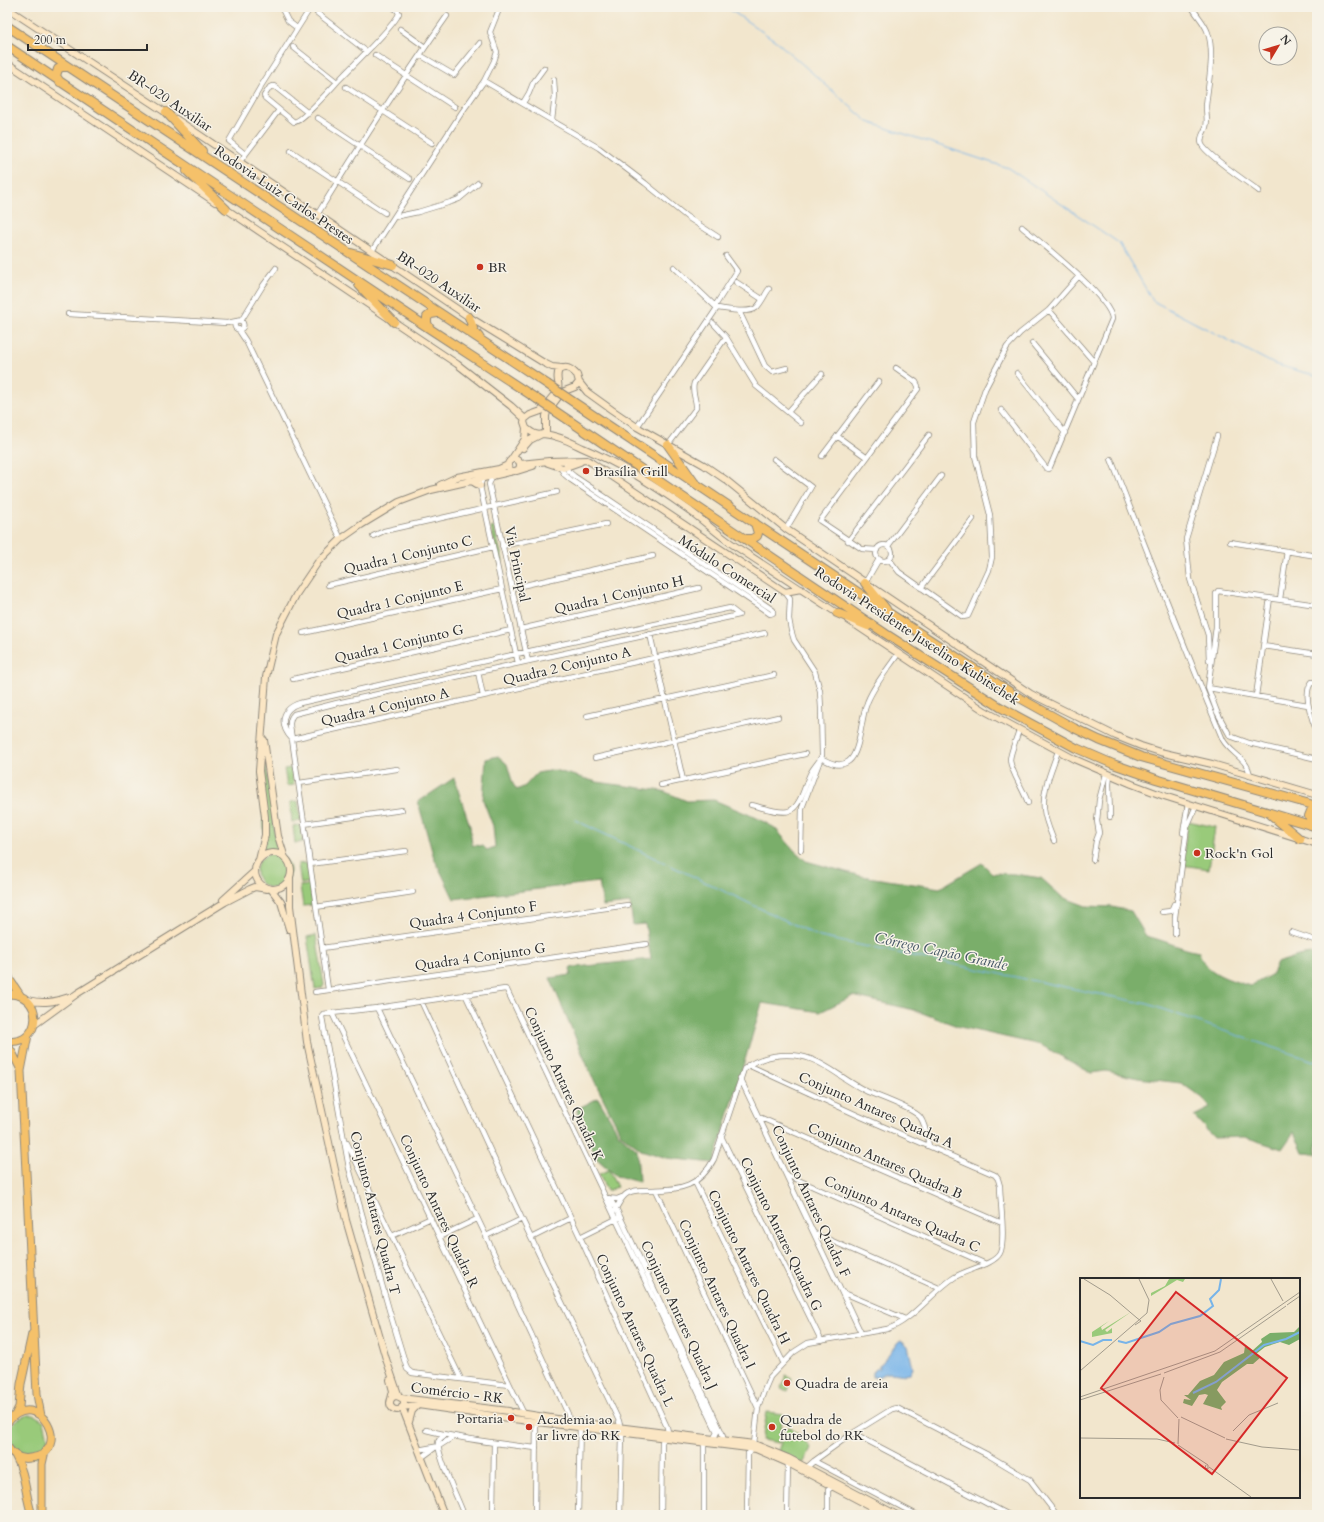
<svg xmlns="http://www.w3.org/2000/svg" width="1324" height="1522" font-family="Cardo,serif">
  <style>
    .green { fill: #99ca7a; stroke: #627a52 }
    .forest { fill: #7aae6a; stroke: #526c4a }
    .water { fill: #77b4e9; stroke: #51708a }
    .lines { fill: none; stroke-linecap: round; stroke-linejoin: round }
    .stream { stroke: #77b4e9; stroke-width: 1 }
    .street-casing { stroke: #8e887c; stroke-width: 6 }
    .secondary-casing { stroke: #8e887c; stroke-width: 8 }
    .primary-casing { stroke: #8e887c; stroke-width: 9 }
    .highway-casing { stroke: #8e887c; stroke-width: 10 }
    .street { stroke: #fff; stroke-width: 4.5 }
    .secondary { stroke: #fbe6c4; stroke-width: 6 }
    .primary { stroke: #f5c16b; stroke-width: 7 }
    .highway { stroke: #f5c16b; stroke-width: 8 }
    .highway-bridge-casing { stroke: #8e887c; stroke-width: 10; stroke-linecap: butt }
    .highway-bridge { stroke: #f5c16b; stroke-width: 8 }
    .poi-dot { fill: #c8321e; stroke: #f7f3e8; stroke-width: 1.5 }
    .labels { text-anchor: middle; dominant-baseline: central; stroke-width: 3; stroke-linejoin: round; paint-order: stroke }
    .street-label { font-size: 14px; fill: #2b2b2b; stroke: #f7f3e8 }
    .poi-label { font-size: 14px; fill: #2b2b2b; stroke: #f7f3e8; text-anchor: start }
    .water-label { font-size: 15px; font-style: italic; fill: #425464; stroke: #f7f3e8 }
    .inset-river { fill: none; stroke: #77b4e9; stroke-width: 2 }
    .inset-road { fill: none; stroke: #a29b8c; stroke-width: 1 }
    .view { fill: #d62828; fill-opacity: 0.15; stroke: #d62828; stroke-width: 2 }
    .inset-edge { fill: none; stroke: #2b2b2b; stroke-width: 2 }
  </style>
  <rect width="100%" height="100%" fill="#f7f3e8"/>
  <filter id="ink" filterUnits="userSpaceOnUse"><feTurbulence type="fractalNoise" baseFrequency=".025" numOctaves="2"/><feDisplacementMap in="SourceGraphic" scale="8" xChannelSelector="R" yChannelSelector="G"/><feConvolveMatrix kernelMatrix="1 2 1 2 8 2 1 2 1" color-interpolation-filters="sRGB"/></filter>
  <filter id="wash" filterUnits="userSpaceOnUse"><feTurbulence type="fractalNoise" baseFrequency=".012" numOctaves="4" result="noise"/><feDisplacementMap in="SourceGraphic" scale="16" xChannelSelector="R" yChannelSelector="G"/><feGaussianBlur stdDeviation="0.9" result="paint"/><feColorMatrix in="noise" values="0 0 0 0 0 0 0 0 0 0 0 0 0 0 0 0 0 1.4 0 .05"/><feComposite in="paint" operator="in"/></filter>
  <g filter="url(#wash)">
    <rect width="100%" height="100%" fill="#f2e6cd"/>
    <!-- green -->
    <path class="green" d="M494 527 503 561 501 563 498 561 491 528Z
      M263 739 276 844 278 852 271 850 262 852 265 842 260 774Z
      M291 768 294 785 287 786 284 769Z
      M298 801 301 821 292 822 290 802Z
      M1188 821 1215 827 1209 869 1182 865Z
      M300 825 303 842 295 843 293 826Z
      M256 871a17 17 0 1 1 34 0a17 17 0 1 1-34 0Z
      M307 863 310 882 301 884 298 864Z
      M310 885 313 905 303 906 300 886Z
      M316 935 324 985 322 988 315 989 307 937Z
      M609 1170 617 1187 607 1191 599 1174Z
      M786 1375 792 1378 788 1391 781 1388Z
      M767 1412 783 1414 779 1443 762 1440Z
      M28 1415H34L44 1421 49 1443 38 1456 19 1455C16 1452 12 1449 10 1446 1 1432 15 1418 28 1415Z
      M791 1427 811 1448 803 1464 778 1451 786 1428Z"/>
    <!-- forest -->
    <path class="forest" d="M498 756 507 764 513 784 517 790 525 786 537 773 554 770 597 782 663 791 687 801 714 800 757 818 775 828 794 850 806 861 861 876 940 888 982 863 992 873 1014 874 1041 878 1062 897 1086 906 1112 907 1131 911 1146 936C1164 940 1181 949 1199 952 1205 974 1231 980 1250 986L1271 975 1277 963 1298 956 1317 953V1154L1303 1153 1294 1132 1282 1149 1245 1137 1214 1138 1194 1116 1210 1108 1204 1099 1181 1083 1138 1078 1106 1071 1091 1073 1041 1045 960 1027 914 1010 853 996 820 1012 762 1003 714 1163 667 1158 641 1150 621 1134 591 1074 550 978 571 975 570 968 577 967 651 959 645 924 633 925 630 903 603 906 599 882 454 899 434 858 418 802 454 778 470 826 472 845 483 846 487 850 495 847 493 826 483 800 486 759Z
      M598 1098 619 1134 637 1150 639 1182 616 1176 596 1158 577 1109Z"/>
    <!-- water -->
    <path class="water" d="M901 1340 908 1346 913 1368 910 1374C903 1376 897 1373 889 1373 883 1373 879 1378 873 1377V1372L876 1369 879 1368V1365L882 1363 898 1342Z"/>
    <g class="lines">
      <!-- stream -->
      <path class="stream" d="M726 7 776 41 868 122 1008 168 1119 243 1153 301 1274 364 1317 376
        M575 820 820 937 1148 1004 1230 1033 1317 1062"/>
    </g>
  </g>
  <g filter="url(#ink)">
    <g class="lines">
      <!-- street casing -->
      <g class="street-casing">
        <path id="street" d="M281 7 288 21 297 28
          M1192 7C1197 16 1205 23 1208 33 1215 55 1208 83 1206 106 1206 113 1208 121 1206 127 1204 133 1199 138 1202 145 1209 157 1246 181 1259 191
          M317 13 366 51
          M400 29 425 47
          M293 47 337 82
          M375 55 455 107
          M420 55 454 75 480 43
          M484 81 599 148 645 183 687 217 718 237
          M346 87 432 143
          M523 103 529 93 533 83 544 68
          M308 113 274 86 270 87 264 96 265 98 294 122C302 122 334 85 341 78 351 67 398 22 399 13L397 10 393 7
          M318 118 410 179
          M552 120 555 96 554 80
          M291 151 385 213
          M245 154 229 141 261 86 311 7
          M239 163 279 110
          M317 215C358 148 401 81 447 16
          M394 217 418 212 451 202 459 199 478 183
          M372 251 462 112 484 81 494 61 497 52 490 32 500 7
          M674 267 716 307
          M736 282 762 299
          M715 306 737 271 726 256
          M1049 310 1094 362
          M739 311 765 366 772 372 787 368
          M68 314 227 323 237 321
          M234.5 325a4.5 4.5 0 1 1 9 0a4.5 4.5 0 1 1-9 0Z
          M241 321 262 287 276 268
          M713 323 726 337 756 386 801 423
          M238 329 246 341 341 539
          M1032 343 1078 399
          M1017 373 1065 433
          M1001 410 1046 468 1049 469 1050 467 1112 319C1111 298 1040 242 1022 227
          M788 412 822 374
          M637 427 717 308C726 309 748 314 756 308 761 304 765 294 769 289
          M837 436 866 457
          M668 445 696 408C697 400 691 392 694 383L726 337
          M822 456 879 381
          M774 459 811 487 786 529
          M1111 459C1148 553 1184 647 1223 740 1231 754 1248 758 1250 776
          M560 467 565 475 571 480 763 609 770 614 773 613V610L574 476 568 471 566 464
          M495 475 492 478 489 484 528 661
          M483 477 480 486 518 663
          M373 536 384 531 557 492
          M848 541 929 435
          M1230 542 1317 556
          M876 553a8 8 0 1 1 16 0a8 8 0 1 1-16 0Z
          M502 546 606 524
          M888 546 941 476
          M877 550 862 549 820 521 918 389V386L916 382 896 368
          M889 559 899 572 963 617 968 616 989 570 992 557 990 515 975 456 974 422 985 389 1007 347 1020 333 1049 310 1079 276
          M865 583 879 559
          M328 585 493 547
          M512 588 653 556
          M921 588 973 519
          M785 592 790 599 789 619 791 630 794 640 815 672 820 691 821 708 822 755 802 808 801 850
          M1280 599 1287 551
          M1317 605 1218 591 1216 594V627L1208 688 1217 712 1230 736 1249 743 1317 759
          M521 629 699 588
          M303 633 502 589
          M650 634 683 780
          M1263 646 1317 654
          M1209 660 1208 635 1190 579 1186 539 1217 436
          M478 672 483 696
          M293 679 511 630
          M1317 683 1312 682C1302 693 1312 720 1317 732
          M1208 688 1308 705
          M1256 696 1270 598
          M587 716 774 675
          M1019 730C1017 737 1010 754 1010 760 1011 772 1024 790 1028 803
          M292 739C279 725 281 709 300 703L516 654 730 608 739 615 337 703 294 714C287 721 291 730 292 739L328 989
          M292 739 765 633
          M595 758 778 717
          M299 783 397 769
          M661 785 805 754
          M751 805C761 807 780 814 789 811 801 807 805 784 810 774 813 768 818 763 821 758 830 763 840 768 849 761 860 753 861 719 866 706 871 689 888 669 898 654
          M1110 817 1109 784 1110 775
          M304 824 402 810
          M1183 833 1188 803
          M1054 841C1050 831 1045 820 1044 809 1042 790 1052 769 1058 751
          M1093 860 1096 841 1099 833 1097 821 1099 800 1106 774
          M310 864 406 851
          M316 907 413 892
          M1162 912 1171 911 1174 904
          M1291 932 1317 941
          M1175 934V917L1187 827 1196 806
          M322 948 628 905
          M315 992 647 944
          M465 994 580 1237 667 1427 668 1432 662 1442 661 1515
          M421 1001 522 1219 619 1421 622 1436 620 1515
          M377 1008 486 1236 568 1414 569 1423
          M332 1013 524 1414
          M740 1078 861 1333
          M759 1117 1002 1223
          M721 1136 821 1340
          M347 1143 461 1379
          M787 1175 986 1264
          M695 1182 783 1362
          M656 1190 758 1408
          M606 1198 617 1199 622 1197
          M609 1198 616 1208 722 1433 724 1442
          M613 1212C619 1206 620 1197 628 1193 635 1189 644 1190 652 1190 681 1190 700 1186 714 1159L744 1069C753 1061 762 1058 774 1056 819 1050 832 1075 868 1092 880 1097 914 1109 920 1117 926 1125 927 1137 929 1146
          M814 1233 939 1288
          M392 1236 431 1218
          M486 1236 522 1219
          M439 1237 477 1219
          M580 1237 618 1218
          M531 1238 571 1218
          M842 1292 905 1319
          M509 1385 412 1373 407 1369 390 1313 349 1168 322 1017 323 1014 377 1008 505 989 507 990 717 1432 714 1438
          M426 1430C462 1439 499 1444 536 1448
          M853 1433 1009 1515
          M445 1435C442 1437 437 1440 438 1444 440 1463 457 1496 464 1515
          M704 1440V1515
          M418 1450 439 1446 453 1437
          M421 1458 436 1447
          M814 1461 917 1515
          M805 1469 814 1461 853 1433 892 1409 897 1408 988 1455 1030 1480 1057 1515
          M493 1515 494 1443
          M535 1515 536 1420
          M578 1515 580 1424
          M747 1515 748 1453 754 1444 758 1408 764 1391 770 1377 794 1352 808 1343 887 1329C910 1323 934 1290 955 1277 967 1269 994 1265 1000 1253 1006 1241 1000 1201 1000 1186L998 1179 995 1175 857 1115 748 1065
          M787 1515 788 1462
          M828 1515V1490L834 1486
          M869 1515 871 1510 875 1507"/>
      </g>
      <!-- secondary casing -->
      <g class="secondary-casing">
        <path id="secondary" d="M7 8 168 114
          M7 63 215 202
          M176 119 469 317 544 363 552 367 562 368
          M223 207 457 364 511 406 525 419
          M579 382 575 387 562 392 547 412 546 416V432C539 438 532 433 526 428L524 422 525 419 530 415 541 411 558 390C560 383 555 377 559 370 566 365 572 369 577 375L579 382 587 392 612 410 637 427 704 465 726 480 786 529 1031 694 1116 736 1141 746 1160 752 1212 764 1317 795
          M543 434C557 435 570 442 583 448 620 464 654 485 686 508 702 519 716 533 732 544L840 615
          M523 448 530 440 540 435
          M508 465a6 6 0 1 1 12 0a6 6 0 1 1-12 0Z
          M511 460 525 439 526 428
          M548 463 563 468 580 462
          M520 464 549 461 587 460 592 463 785 592 801 589
          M517 471 533 466
          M470 480 480 486
          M440 485 457 477 499 469 508 465
          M848 620 985 711 1074 759 1132 784 1164 796 1317 844
          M264 740 278 836 285 858
          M255 871a18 18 0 1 1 36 0a18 18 0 1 1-36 0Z
          M259 860 265 835V817L259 771 266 677 276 634 297 593 318 562 341 539 361 525 399 502 431 490 514 471
          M290 877V906L307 1042 346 1220 386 1359 399 1397
          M271 889 281 902 289 929
          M223 900 255 871
          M28 1000C43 1004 54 1002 69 997
          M34 1025 78 993 225 902 250 889 255 887 267 889
          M390 1380 393 1391 391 1399
          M390 1403a7 7 0 1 1 14 0a7 7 0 1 1-14 0Z
          M401 1398 509 1411
          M514 1412 569 1421 754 1444 788 1458 897 1515
          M513 1419 756 1449 788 1463 887 1515
          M409 1422 412 1411 418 1405
          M444 1515 402 1407 418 1405 508 1418"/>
      </g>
      <!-- primary casing -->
      <g class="primary-casing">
        <path id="primary" d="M7 971 10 980 20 995
          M7 994C46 992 42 1047 7 1041
          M28 1035 21 1071 37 1394 41 1416
          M7 1044 13 1054 21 1070
          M15 1415 19 1407 21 1384 32 1334
          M7 1423C39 1383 75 1454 30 1458 20 1460 12 1454 7 1446
          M15 1455C26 1474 25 1495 32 1515
          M42 1515V1464L45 1451"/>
      </g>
      <!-- highway casing -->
      <g class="highway-casing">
        <path id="highway" d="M7 26C186 146 366 265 547 384
          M7 46 430 329 537 399
          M60 82 56 76 58 69 62 67H68
          M166 112 202 151
          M187 171 226 209
          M351 253 393 265
          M359 285 394 322
          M469 317 474 331 479 337
          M430 329 427 323V317L431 314 437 313
          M566 397 892 615 1018 697 1074 728 1099 740 1141 757 1317 806
          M555 411 886 634 1000 707 1076 748 1113 764 1156 779 1317 827
          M668 445 694 482
          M745 539H752L757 536 758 533 755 523
          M865 583 886 609
          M837 613 868 626
          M1270 814 1300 839
          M1314 826 1309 816 1311 811 1317 808"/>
      </g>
      <!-- street -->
      <use href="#street" class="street"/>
      <!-- secondary -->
      <use href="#secondary" class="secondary"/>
      <!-- primary -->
      <use href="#primary" class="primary"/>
      <!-- highway -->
      <use href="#highway" class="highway"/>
      <!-- highway-bridge casing -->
      <g class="highway-bridge-casing">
        <path id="highway-bridge" d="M547 384 566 397
          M537 399 555 411"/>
      </g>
      <!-- highway-bridge -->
      <use href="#highway-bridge" class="highway-bridge"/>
    </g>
  </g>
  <!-- markers -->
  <g class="poi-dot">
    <circle cx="480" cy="267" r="4"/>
    <circle cx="586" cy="471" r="4"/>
    <circle cx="1197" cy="853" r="4"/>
    <circle cx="787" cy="1383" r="4"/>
    <circle cx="511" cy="1418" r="4"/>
    <circle cx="529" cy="1427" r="4"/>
    <circle cx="772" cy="1427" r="4"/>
  </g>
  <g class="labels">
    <!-- street labels -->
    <g class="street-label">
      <text transform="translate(170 101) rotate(34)">BR-020 Auxiliar</text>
      <text transform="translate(284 195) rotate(34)">Rodovia Luiz Carlos Prestes</text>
      <text transform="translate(439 282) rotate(34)">BR-020 Auxiliar</text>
      <text transform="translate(408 555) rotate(-13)">Quadra 1 Conjunto C</text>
      <text transform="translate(517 564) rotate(78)">Via Principal</text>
      <text transform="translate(727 569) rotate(33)">Módulo Comercial</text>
      <text transform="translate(619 595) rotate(-13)">Quadra 1 Conjunto H</text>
      <text transform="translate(400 600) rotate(-13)">Quadra 1 Conjunto E</text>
      <text transform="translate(917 636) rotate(33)">Rodovia Presidente Juscelino Kubitschek</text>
      <text transform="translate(399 644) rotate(-13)">Quadra 1 Conjunto G</text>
      <text transform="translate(567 666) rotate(-13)">Quadra 2 Conjunto A</text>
      <text transform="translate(385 707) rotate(-13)">Quadra 4 Conjunto A</text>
      <text transform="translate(473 915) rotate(-8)">Quadra 4 Conjunto F</text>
      <text transform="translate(480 957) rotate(-8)">Quadra 4 Conjunto G</text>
      <text transform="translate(564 1084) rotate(65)">Conjunto Antares Quadra K</text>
      <text transform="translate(876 1110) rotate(24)">Conjunto Antares Quadra A</text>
      <text transform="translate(885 1161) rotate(24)">Conjunto Antares Quadra B</text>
      <text transform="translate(811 1201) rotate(65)">Conjunto Antares Quadra F</text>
      <text transform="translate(439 1211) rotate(65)">Conjunto Antares Quadra R</text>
      <text transform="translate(375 1213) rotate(76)">Conjunto Antares Quadra T</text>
      <text transform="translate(902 1214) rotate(24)">Conjunto Antares Quadra C</text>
      <text transform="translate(781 1234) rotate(64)">Conjunto Antares Quadra G</text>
      <text transform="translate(749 1267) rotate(64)">Conjunto Antares Quadra H</text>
      <text transform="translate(717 1294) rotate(65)">Conjunto Antares Quadra I</text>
      <text transform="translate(679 1315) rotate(65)">Conjunto Antares Quadra J</text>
      <text transform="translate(635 1330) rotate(65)">Conjunto Antares Quadra L</text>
      <text transform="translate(457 1393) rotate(7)">Comércio - RK</text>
    </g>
    <!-- poi labels -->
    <g class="poi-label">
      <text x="488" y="267">BR</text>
      <text x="594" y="471">Brasília Grill</text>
      <text x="1205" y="853">Rock'n Gol</text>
      <text x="795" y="1383">Quadra de areia</text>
      <text x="503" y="1418" text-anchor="end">Portaria</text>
      <text x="537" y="1419">Academia ao<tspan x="537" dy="16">ar livre do RK</tspan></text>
      <text x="780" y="1419">Quadra de<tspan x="780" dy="16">futebol do RK</tspan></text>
    </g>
    <!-- water labels -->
    <g class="water-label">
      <text transform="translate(941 951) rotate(12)">Córrego Capão Grande</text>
    </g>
  </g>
  <!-- overview -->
  <g transform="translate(1080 1278)">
    <rect width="220" height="220" fill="#f2e6cd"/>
    <path d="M89 1H105L103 4 97 2 71 18V15L85 8ZM51 34 25 52 27 54 32 50V55L12 59V54L29 43 21 49 22 52Z" fill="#99ca7a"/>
    <path d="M220 48V61L209 67 200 64 185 69 176 76 181 79 173 86H167L142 104 137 112 146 124 141 129 142 132 123 126 128 117 125 116 119 117 112 128 103 125 104 121 111 122 104 117H108L120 103 134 97 144 84 164 75 165 68 172 73 182 64 181 61 190 55 214 54Z" fill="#7aae6a"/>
    <path class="inset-river" d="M0 63 13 67 23 62H32M38 63 46 65 79 54 91 46 120 38 133 28 130 21 139 12 141 1M113 115 136 104 184 67 206 61 220 54"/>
    <path class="inset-road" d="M4 1 30 17 57 40M191 1 203 23M207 27 220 18M55 47 61 43 57 40M0 93 67 35 69 22 59 1M84 95 140 74 206 28M84 99 80 112 81 122 98 140M0 119 135 73 220 14M0 122 81 96M101 139 145 160M153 153 169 137 198 125M0 160 77 161 95 165M146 161 182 169 220 172M98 166 99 141M98 167 128 187V191L125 190 126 187M129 189 171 219"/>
    <path class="view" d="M96 14 207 100 132 196 21 110Z"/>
    <rect width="220" height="220" class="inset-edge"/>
  </g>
  <!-- margin -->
  <rect width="1324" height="1522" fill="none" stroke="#f7f3e8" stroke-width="24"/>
  <!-- north arrow -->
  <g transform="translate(1278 46) rotate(52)"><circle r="19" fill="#f7f3e8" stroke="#a5a39c"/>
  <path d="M0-3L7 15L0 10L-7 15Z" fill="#c8321e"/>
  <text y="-6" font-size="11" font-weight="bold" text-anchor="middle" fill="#2b2b2b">N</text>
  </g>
  <!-- scale -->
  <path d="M28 44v6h119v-6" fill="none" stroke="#2b2b2b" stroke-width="2"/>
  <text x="34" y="44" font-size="12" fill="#2b2b2b" stroke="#f7f3e8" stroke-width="3" paint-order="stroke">200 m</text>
</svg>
